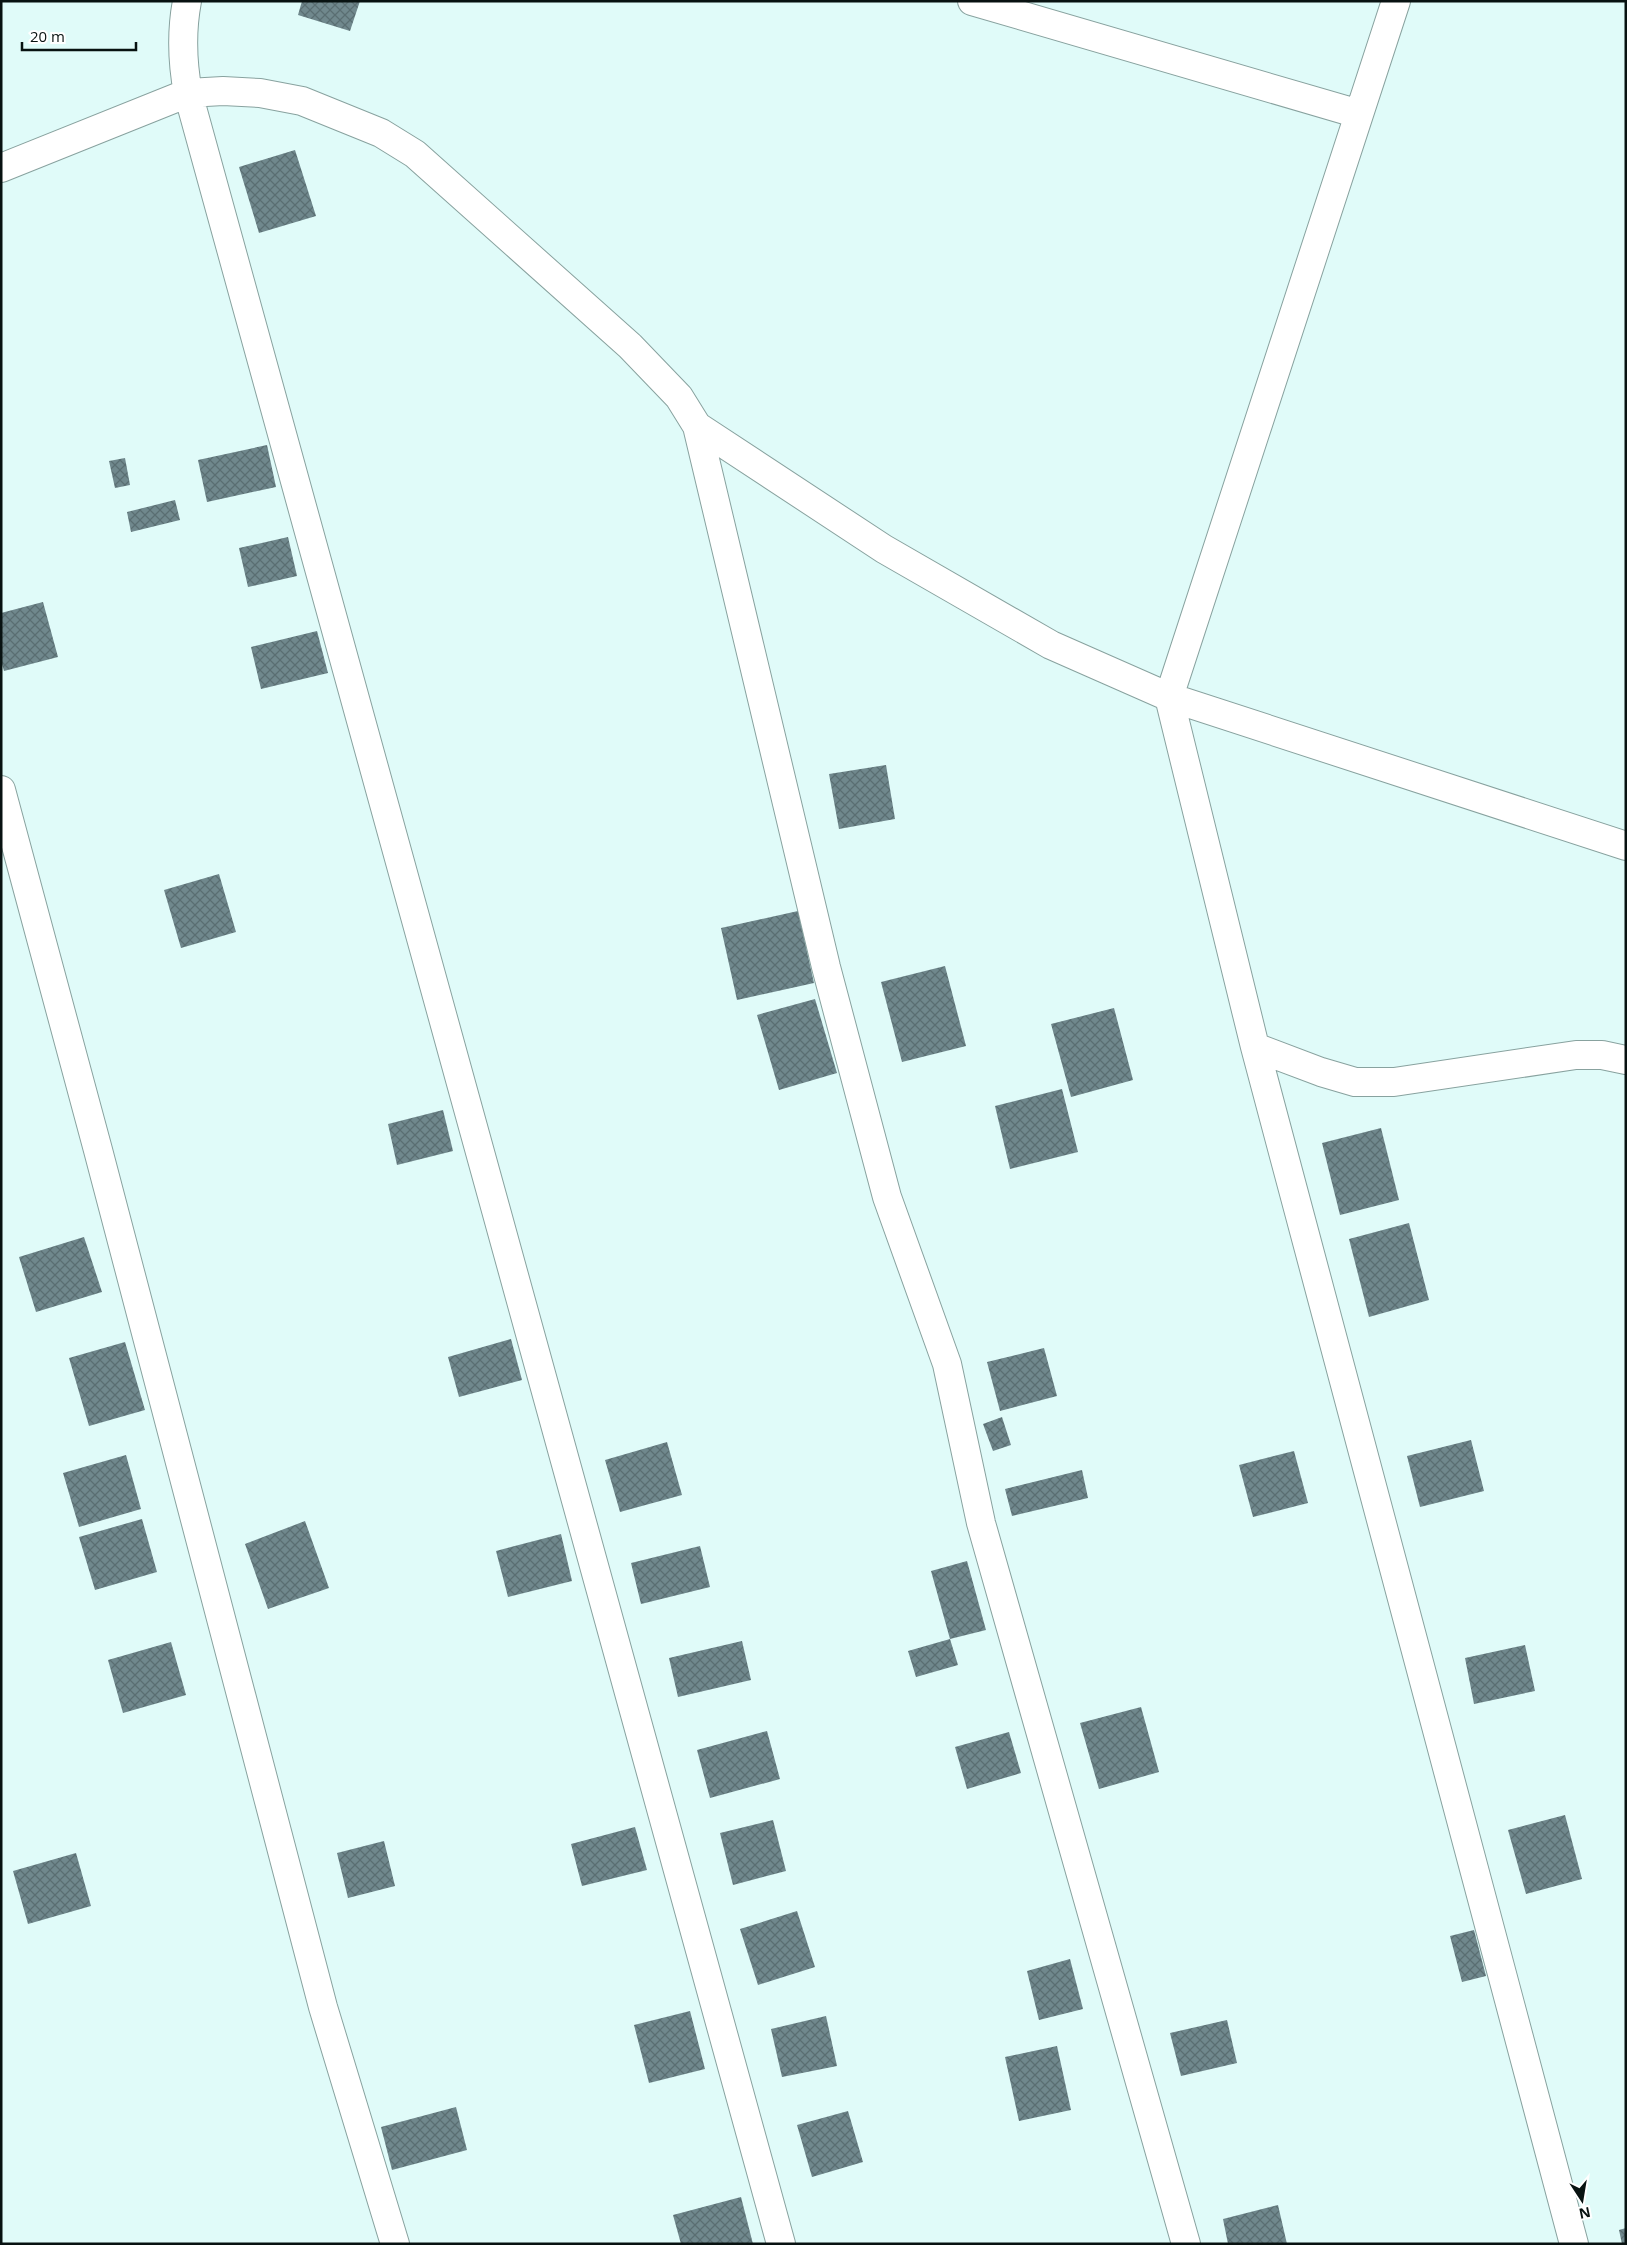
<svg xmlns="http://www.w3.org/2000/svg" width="1627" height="2245" font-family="'Open Sans',sans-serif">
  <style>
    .building { fill: url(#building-cross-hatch) }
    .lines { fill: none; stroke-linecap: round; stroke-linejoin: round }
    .minor-casing { stroke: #88a29f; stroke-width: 30 }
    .minor { stroke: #fff; stroke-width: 28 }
  </style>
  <defs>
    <pattern id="building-cross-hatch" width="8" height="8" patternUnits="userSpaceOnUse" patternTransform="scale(1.25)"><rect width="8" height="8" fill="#70888d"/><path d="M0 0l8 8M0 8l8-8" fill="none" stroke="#5a6e72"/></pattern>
  </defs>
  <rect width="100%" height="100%" fill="#e0fbf9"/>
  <!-- building -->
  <path class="building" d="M302 1H360L350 31 298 15Z
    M295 150 316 216 259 233 239 167Z
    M267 445 276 487 207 502 198 460Z
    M125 458 130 485 115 488 109 461Z
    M175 500 180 520 131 532 127 512Z
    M288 537 297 576 248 587 239 548Z
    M43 602 58 657 4 671 1 661V613Z
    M317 631 328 673 261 689 251 647Z
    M886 765 895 819 839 829 829 774Z
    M219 874 236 932 181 948 164 890Z
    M798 911 814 983 737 1000 721 928Z
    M945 966 966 1046 902 1062 881 982Z
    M815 999 837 1073 779 1090 757 1015Z
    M1114 1008 1133 1080 1071 1097 1051 1024Z
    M1062 1089 1078 1152 1010 1169 995 1106Z
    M443 1110 453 1151 397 1165 388 1124Z
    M1381 1128 1399 1200 1340 1215 1322 1143Z
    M1409 1223 1429 1300 1369 1317 1349 1239Z
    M84 1237 102 1292 36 1312 19 1257Z
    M511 1339 522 1380 459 1397 448 1357Z
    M125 1342 145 1410 89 1426 69 1358Z
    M1044 1348 1057 1396 1000 1411 987 1362Z
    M1002 1417 1011 1445 993 1451 983 1424Z
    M1471 1440 1484 1491 1420 1507 1407 1456Z
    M667 1442 682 1495 620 1512 605 1460Z
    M1294 1451 1308 1503 1253 1517 1239 1465Z
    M126 1455 141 1509 79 1527 63 1473Z
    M1082 1470 1088 1498 1012 1516 1005 1489Z
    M142 1519 157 1572 95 1590 79 1537Z
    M305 1521 329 1588 268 1609 245 1544Z
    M561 1534 572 1581 508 1597 496 1551Z
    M700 1546 710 1587 641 1604 631 1563Z
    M967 1561 986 1630 950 1639 931 1571Z
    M950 1639 958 1665 916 1677 908 1651Z
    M742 1641 751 1680 678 1697 669 1658Z
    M171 1642 186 1695 123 1713 108 1660Z
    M1525 1645 1535 1691 1474 1704 1465 1658Z
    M1141 1707 1159 1772 1099 1789 1080 1723Z
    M767 1731 780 1779 710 1798 697 1750Z
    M1009 1732 1021 1773 967 1789 955 1747Z
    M1565 1815 1582 1879 1526 1894 1508 1830Z
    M773 1820 786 1871 733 1885 720 1833Z
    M635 1827 647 1870 582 1886 571 1844Z
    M384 1841 395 1886 348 1898 337 1853Z
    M76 1853 91 1906 28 1924 13 1871Z
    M797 1911 815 1967 758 1985 740 1929Z
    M1474 1930 1486 1976 1462 1982 1450 1936Z
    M1070 1959 1083 2009 1039 2020 1027 1971Z
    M690 2011 705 2069 649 2083 634 2025Z
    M826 2016 837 2066 782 2077 771 2029Z
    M1227 2020 1237 2063 1181 2076 1170 2033Z
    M1057 2046 1071 2110 1019 2121 1005 2057Z
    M456 2107 467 2150 392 2170 381 2127Z
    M848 2111 863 2162 812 2177 797 2125Z
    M741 2197 753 2244H681L673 2215Z
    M1278 2205 1287 2244H1228L1223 2219Z
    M1626 2228V2244H1622L1619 2230Z"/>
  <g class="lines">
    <!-- minor casing -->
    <g class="minor-casing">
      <path id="minor" d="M187 1C181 33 182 61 188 93L781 2244
        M972 1 1359 114
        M1396 1 1169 697 1255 1047 1321 1072 1355 1082H1394L1576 1055H1602L1626 1060
        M1 168 188 93 223 91 260 93 302 101 381 133 415 154 630 346 679 397 697 426 884 549 1051 645 1169 697 1626 846
        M697 426 826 967 887 1197 947 1364 981 1523 1186 2244
        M1 790 98 1150 323 2007 395 2244
        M1255 1047 1574 2244"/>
    </g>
    <!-- minor -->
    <use href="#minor" class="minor"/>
  </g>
  <!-- border -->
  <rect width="1627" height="2245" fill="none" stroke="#081211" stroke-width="5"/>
  <!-- north arrow -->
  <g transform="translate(1582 2200) rotate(168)" stroke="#ffffff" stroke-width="4" paint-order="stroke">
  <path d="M0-4L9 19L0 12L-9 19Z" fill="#081211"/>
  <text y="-8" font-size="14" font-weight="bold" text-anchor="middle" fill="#081211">N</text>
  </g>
  <!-- scale -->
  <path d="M22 42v8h114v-8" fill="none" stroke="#081211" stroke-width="2.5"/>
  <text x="30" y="42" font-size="15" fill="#081211" stroke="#ffffff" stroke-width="4" paint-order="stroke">20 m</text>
</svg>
